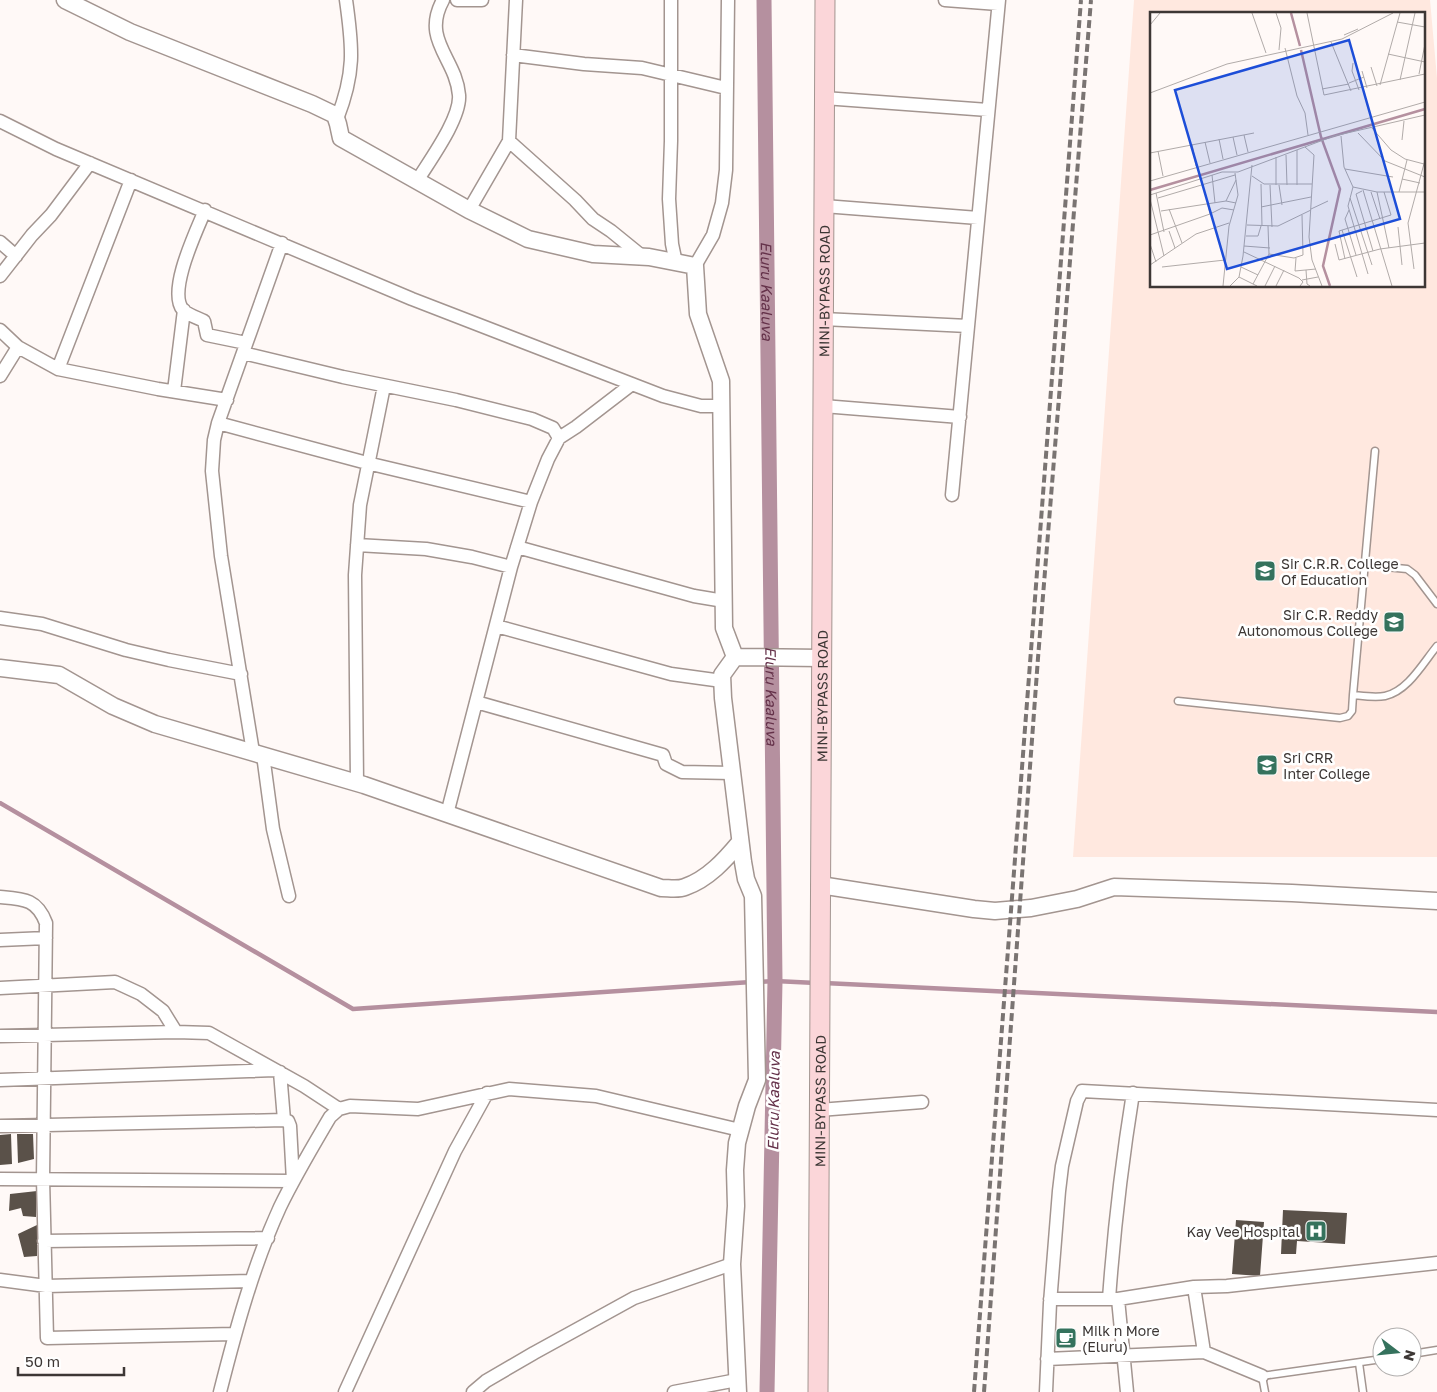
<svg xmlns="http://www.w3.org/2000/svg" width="1437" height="1392" font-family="'Golos Text',sans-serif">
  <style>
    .built { fill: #ffe8df; fill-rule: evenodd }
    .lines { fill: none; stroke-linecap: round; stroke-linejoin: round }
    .stream { stroke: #b5909f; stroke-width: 4.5 }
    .canal { stroke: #b5909f; stroke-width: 15 }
    .building { fill: #5a5149 }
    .service-casing { stroke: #a39590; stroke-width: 9 }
    .minor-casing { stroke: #a39590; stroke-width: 15 }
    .tertiary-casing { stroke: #a39590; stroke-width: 19 }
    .secondary-casing { stroke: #a39590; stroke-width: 21 }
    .service { stroke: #fff; stroke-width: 6 }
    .minor { stroke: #fff; stroke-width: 12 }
    .tertiary { stroke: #fff; stroke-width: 16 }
    .secondary { stroke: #fbd6d9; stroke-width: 19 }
    .rail { stroke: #7a7472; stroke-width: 4; stroke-dasharray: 8 4; stroke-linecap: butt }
    .labels { text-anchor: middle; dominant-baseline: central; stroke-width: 5; stroke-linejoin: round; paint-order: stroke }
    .street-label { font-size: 14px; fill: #3d3735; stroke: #fff }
    .poi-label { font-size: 14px; fill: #3d3735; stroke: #fff; text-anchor: start }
    .water-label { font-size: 15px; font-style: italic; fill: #643149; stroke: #fff }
    .inset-river { fill: none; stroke: #b5909f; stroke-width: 2.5 }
    .inset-road { fill: none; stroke: #b1aba9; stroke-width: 1 }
    .view { fill: #1d4ed8; fill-opacity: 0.15; stroke: #1d4ed8; stroke-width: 2.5 }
    .inset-edge { fill: none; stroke: #3d3735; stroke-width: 2.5 }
  </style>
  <rect width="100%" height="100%" fill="#fff9f7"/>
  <!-- built -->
  <path class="built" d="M1134 0H1430L1437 78V857H1073ZM1151 14H1423V286H1151Z"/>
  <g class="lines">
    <!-- stream -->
    <path class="stream" d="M0 803 353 1009 751 982
      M759 982 775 981 816 983
      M824 983 1437 1012"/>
    <!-- canal -->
    <path class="canal" id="s1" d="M764 0 775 981 767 1392"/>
  </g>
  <!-- building -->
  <path class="building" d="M11 1134 12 1164 0 1165V1135Z
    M17 1134H33L34 1159 18 1163Z
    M37 1191 36 1217 23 1216 21 1208 9 1211 10 1194Z
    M1283 1210 1347 1213 1345 1244 1297 1241 1296 1254H1281Z
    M1236 1220 1264 1222 1260 1276 1232 1274Z
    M37 1225V1256L24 1257 18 1234Z"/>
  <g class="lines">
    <!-- service casing -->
    <g class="service-casing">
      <path id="service" d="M1365 565 1407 569 1415 575 1437 604
        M1353 695C1363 696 1375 698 1385 696 1408 691 1423 663 1437 646
        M1178 701 1340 718 1348 716 1352 711 1353 695 1375 451
        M1412 1354 1437 1350
        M1359 1363 1363 1392
        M1265 1392 1262 1376 1382 1359"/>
    </g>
    <!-- minor casing -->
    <g class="minor-casing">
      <path id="minor" d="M457 0H482
        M671 0V141L669 199 672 244 676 263
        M945 0 998 4
        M513 55 584 64 642 68 726 88
        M824 98 988 110
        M337 119C355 73 353 49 346 0
        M0 121 56 149 412 299 663 396 701 406H721
        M509 141 575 200 593 219 611 231 643 257
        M417 181C430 160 461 118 459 95 456 58 421 40 443 0
        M824 206 978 218
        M205 210C197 230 167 291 183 310 188 315 198 318 204 321L207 335 246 343
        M469 210 509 141 516 0
        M0 242 16 256
        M695 266 713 235 722 203 726 170 728 0
        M0 276 32 235 51 215 90 163
        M823 319 968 326
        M0 330 18 347 58 369 158 389 227 400
        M243 353 343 377 456 400 532 419 553 428 559 438
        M58 369 131 180
        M0 376 18 347
        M174 391 184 310
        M823 406 960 417
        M218 423 367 463 531 502
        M952 495 999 0
        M357 545 426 549 472 557 511 567
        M517 547 694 596 724 601
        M0 618 42 624 126 650 169 660 241 674
        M496 626 671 674 722 681
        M476 702 663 755 666 764 682 772 732 773
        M253 752 221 556 212 471 214 440 218 423 282 243
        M263 755 273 829 289 896
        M357 783 355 575 360 505 384 386
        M447 814 511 567 531 502 548 459 559 438 576 427 632 384
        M0 897C24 899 37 899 46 923L43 1179 47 1338 234 1334
        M0 940 46 938
        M0 988 115 982 141 994 163 1011 176 1032
        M0 1036 176 1032 209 1033 304 1086 339 1109
        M280 1072 284 1120
        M0 1080 275 1070
        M819 1110 922 1102
        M0 1126 284 1120 288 1121 290 1126 293 1181
        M0 1179 293 1181
        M44 1241 268 1238
        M0 1280 46 1286 251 1281
        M1194 1287 1204 1352
        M1050 1299H1118L1194 1287 1227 1286 1437 1263
        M1109 1299C1114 1229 1122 1161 1133 1093
        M1118 1299 1127 1392
        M1047 1359 1204 1352 1262 1376
        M220 1392C236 1329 253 1266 280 1207 295 1176 313 1146 330 1117L339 1109 350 1106 418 1109 509 1089 596 1096 740 1130
        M345 1392 455 1151 487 1093
        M473 1392 486 1381 534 1353 634 1298 732 1264
        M674 1392 737 1380
        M1046 1392 1050 1303 1059 1191 1062 1166 1077 1101 1082 1091 1437 1110"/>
    </g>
    <!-- tertiary casing -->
    <g class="tertiary-casing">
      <path id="tertiary" d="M65 0 130 32 312 104 335 115 338 124 341 138 469 210 528 239 593 254 649 257 695 266 698 314 721 381 724 628 735 657
        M735 657 722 675 723 698 743 862 746 879 753 896 757 1080 747 1106 737 1143 735 1170 736 1206 732 1264 738 1392
        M735 657 821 658
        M0 668 59 675 113 706 155 724 364 785 661 888C669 888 678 890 685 887 708 879 725 860 740 842
        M820 885 974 909 995 911 1031 908 1077 899 1114 887 1292 893 1437 901"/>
    </g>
    <!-- secondary casing -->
    <g class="secondary-casing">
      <g id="secondary">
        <path id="s2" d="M818 1392 825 0"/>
      </g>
    </g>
    <!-- service -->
    <use href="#service" class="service"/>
    <!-- minor -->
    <use href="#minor" class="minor"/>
    <!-- tertiary -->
    <use href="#tertiary" class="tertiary"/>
    <!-- secondary -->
    <use href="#secondary" class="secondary"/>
    <!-- rail -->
    <path class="rail" d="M974 1392 1081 0
      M984 1392 1038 658 1091 0"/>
  </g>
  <!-- icons -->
  <defs>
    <g id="university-square" transform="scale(1.125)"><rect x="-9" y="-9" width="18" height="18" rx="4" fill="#35725d" stroke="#fff"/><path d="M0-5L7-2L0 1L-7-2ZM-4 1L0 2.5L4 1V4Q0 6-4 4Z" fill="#fff"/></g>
    <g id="hospital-square" transform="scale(1.125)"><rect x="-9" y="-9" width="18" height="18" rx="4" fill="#35725d" stroke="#fff"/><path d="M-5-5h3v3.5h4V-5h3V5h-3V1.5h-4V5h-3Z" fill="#fff"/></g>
    <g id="cafe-square" transform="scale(1.125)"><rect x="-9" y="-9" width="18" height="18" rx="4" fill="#35725d" stroke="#fff"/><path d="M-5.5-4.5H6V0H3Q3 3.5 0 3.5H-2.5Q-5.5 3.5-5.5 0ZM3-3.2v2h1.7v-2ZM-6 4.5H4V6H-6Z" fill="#fff"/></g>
  </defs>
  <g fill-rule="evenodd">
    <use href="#university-square" x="1265" y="571"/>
    <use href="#university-square" x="1394" y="622"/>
    <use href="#university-square" x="1267" y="765"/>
    <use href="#hospital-square" x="1316" y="1231"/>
    <use href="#cafe-square" x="1066" y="1338"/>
  </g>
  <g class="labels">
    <!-- street labels -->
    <g class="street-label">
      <text stroke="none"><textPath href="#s2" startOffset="1101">MINI-BYPASS ROAD</textPath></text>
      <text stroke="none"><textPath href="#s2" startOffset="696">MINI-BYPASS ROAD</textPath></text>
      <text stroke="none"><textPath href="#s2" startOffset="291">MINI-BYPASS ROAD</textPath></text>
    </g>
    <!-- poi labels -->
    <g class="poi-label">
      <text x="1281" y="563">Sir C.R.R. College<tspan x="1281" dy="16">Of Education</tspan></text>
      <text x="1378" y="614" text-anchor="end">Sir C.R. Reddy<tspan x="1378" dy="16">Autonomous College</tspan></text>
      <text x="1283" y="757">Sri CRR<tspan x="1283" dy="16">Inter College</tspan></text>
      <text x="1300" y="1231" text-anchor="end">Kay Vee Hospital</text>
      <text x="1082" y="1330">Milk n More<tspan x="1082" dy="16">(Eluru)</tspan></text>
    </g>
    <!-- water labels -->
    <g class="water-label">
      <text stroke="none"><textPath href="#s1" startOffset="291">Eluru Kaaluva</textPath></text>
      <text stroke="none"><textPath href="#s1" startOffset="696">Eluru Kaaluva</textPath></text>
      <text transform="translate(773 1101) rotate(-89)">Eluru Kaaluva</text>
    </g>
  </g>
  <!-- overview -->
  <g transform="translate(1150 12)">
    <rect width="275" height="275" fill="#fff9f7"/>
    <path class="inset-river" d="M141 1 150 34M151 38 171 125 190 177 173 254 180 274M0 178 275 97"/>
    <path class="inset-road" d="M102 1 116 41M126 1 131 16 129 38M157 1 174 83 275 62M247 10 275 15M0 13 10 1M194 23 208 17M181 30 201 79M135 36 147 84 155 101 158 123M238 42 275 50M203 51 202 59 209 78M221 55 227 74M212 59 217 76M269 62 275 32M250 68 265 1M199 71 214 65M230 73 250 1M172 77 199 72M0 81 77 52 192 27 243 1M222 116 241 138 255 147 274 152M208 121 235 149 275 165M94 123 98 140M191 124 194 155 203 175 227 180H275M83 125 87 143M69 127 73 147M252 128 254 109M55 130 60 151M42 132 46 154M155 135 164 143 159 225 162 248 172 274M147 138V173M8 139 13 164M0 141 104 121M136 143 137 173M126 145V173M195 157 243 165M62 163 65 191M102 164 114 172H162M252 167 270 171M0 169 275 90M111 172 112 214M120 173 122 215M129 173 132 193M203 175 198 194 218 262M213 178 242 274M212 179 206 182 223 239M221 180 230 207M227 180 239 236M249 180 257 148M6 181 14 220M0 183 72 160H88L184 124 275 103M8 186 85 163M200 186 222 253M0 187 14 244M76 189 86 168M111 195 161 185M19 197 32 231M161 197 178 189M199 198 195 207 206 243M11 199 76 189 86 191M60 202 72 196 84 198M97 213 128 214 161 198M248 215 252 253M192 218 207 265M19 219 25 236M0 223 60 202 58 193M96 224H108L111 214M0 232 6 250M185 232 189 248 230 237 275 231M94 234 120 236M94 240 149 266 153 270 150 274M119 242 144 246 153 243 152 203M146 246 145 259 166 257M195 247 189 219 241 203 234 180M0 253 46 222 79 211M12 255 75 248M91 255 108 263M264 257 258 211 275 148M156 258 157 272 160 274M89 265 107 274M152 268 168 265M103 272 119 242 118 214M73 274 79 214 88 183 85 161M80 274 89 265 93 244 102 153M115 274 125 254M126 274 134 258"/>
    <path class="view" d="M199 28 250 207 77 257 25 78Z"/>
    <rect width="275" height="275" class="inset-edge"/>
  </g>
  <!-- north arrow -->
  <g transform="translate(1397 1352) rotate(106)"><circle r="24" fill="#ffffff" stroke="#b1afae"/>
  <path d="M0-4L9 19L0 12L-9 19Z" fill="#35725d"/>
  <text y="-8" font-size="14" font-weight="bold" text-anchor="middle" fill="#3d3735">N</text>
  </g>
  <!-- scale -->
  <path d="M18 1367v8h106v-8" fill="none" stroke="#3d3735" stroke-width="2.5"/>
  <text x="25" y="1367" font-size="15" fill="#3d3735" stroke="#ffffff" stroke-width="4" paint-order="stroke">50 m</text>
</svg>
